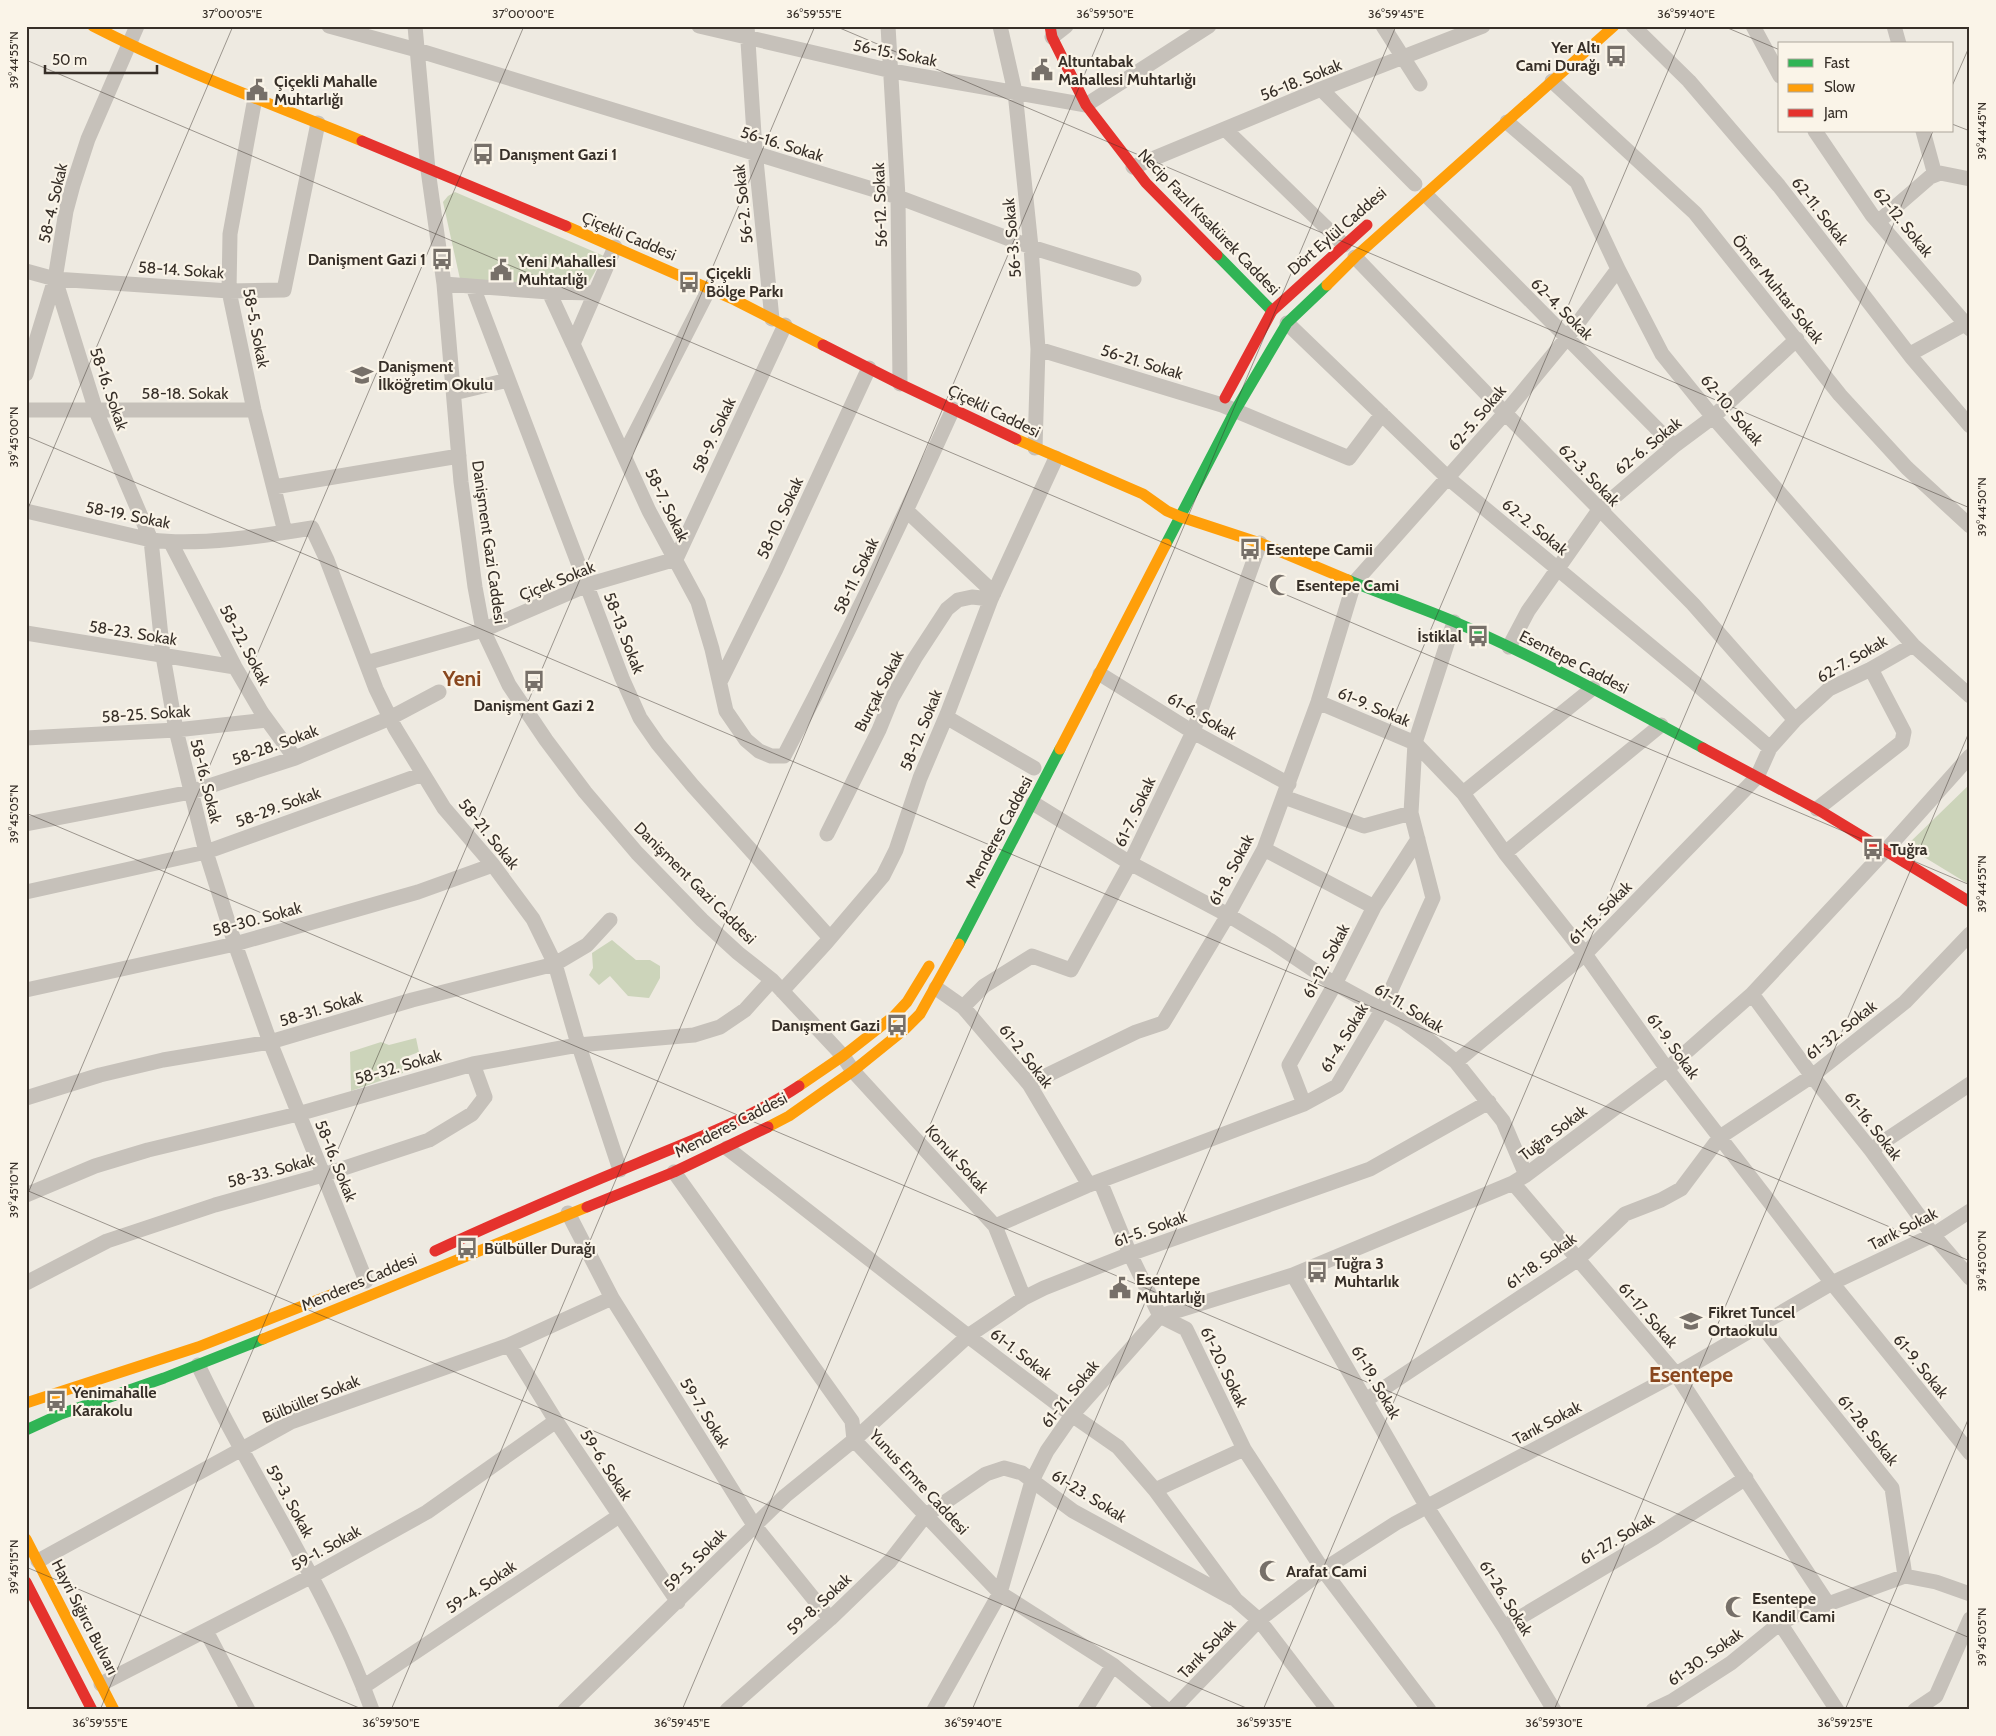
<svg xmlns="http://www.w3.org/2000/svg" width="1996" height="1736" font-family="Cabin,sans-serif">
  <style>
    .green { fill: #ccd4ba }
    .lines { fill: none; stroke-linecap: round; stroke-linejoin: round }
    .street { stroke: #c6c1ba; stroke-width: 15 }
    .fast { stroke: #30b455; stroke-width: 11 }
    .slow { stroke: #ff9f0a; stroke-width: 11 }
    .jam { stroke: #e5322d; stroke-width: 11 }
    .ticks { fill: none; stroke: #372f28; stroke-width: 1; stroke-opacity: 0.45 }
    .labels { text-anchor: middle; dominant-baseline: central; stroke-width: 4.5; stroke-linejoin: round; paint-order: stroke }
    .poi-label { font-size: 16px; font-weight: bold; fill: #372f28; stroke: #faf4e8; text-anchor: start }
    .street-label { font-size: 16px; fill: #372f28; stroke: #faf4e8 }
    .district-label { font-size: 21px; font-weight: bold; fill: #89471e; stroke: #faf4e8 }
    .neatline { fill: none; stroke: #372f28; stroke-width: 2 }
    .ticks-label { font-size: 12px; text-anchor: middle; fill: #372f28 }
  </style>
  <rect width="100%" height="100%" fill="#eeeae1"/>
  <!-- green -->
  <path class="green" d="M455 192 604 256 585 289 460 279 443 202 448 196Z
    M1970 784V885L1906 846Z
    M612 940 636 960H650L660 966V978L649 998 628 996 610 976 599 985 589 975 593 968 592 953Z
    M416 1038 419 1052 403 1058V1073L351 1091 350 1052 381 1042 389 1045Z"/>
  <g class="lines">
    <!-- street -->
    <path class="street" d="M329 26 417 50 898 197 1031 247 1134 279
      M415 26 428 170 444 284 461 482 475 587 483 630 509 685 546 740 585 792 637 853 702 920 738 953 772 980 843 1056 853 1071 995 1226 1024 1298
      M699 26 892 71 1086 105 1209 26
      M747 26 755 150 772 319
      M888 26 898 197 900 384
      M1000 26 1015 92 1031 247 1038 349 1035 448
      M1383 26 1420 84
      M1633 26 1689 81 1779 186 1912 358 1970 426
      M1753 26 1780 76
      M1894 26 1899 44
      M1052 37 1066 26
      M1552 81 1695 213 1840 395 1907 468 1970 526
      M1321 89 1415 184
      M255 98 230 234 229 291 254 410 285 532
      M1507 122 1577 182 1618 269 1662 354 1713 417 1913 645 1970 696
      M1226 130 1344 245
      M1815 131 1872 215 1970 329
      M1923 131 1935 175
      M1133 167 1321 89 1483 26
      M1426 195 1674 446
      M1878 222 1930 177 1940 173 1970 179
      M615 247 573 344 649 511 698 602 712 649 726 711 746 740 759 751 771 756H784C844 642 900 526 953 409
      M1355 257 1505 413 1693 604 1795 720
      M26 271 55 279 229 291 284 290 318 123
      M55 279 96 411 151 540 163 656 176 730 206 852 235 944 270 1042 366 1281
      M444 284 549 292 594 293
      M473 287 622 678 640 718 658 744 693 786 830 938
      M549 292 573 344
      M1287 323 1448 478 1694 682 1770 748
      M1038 349 1222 405 1349 458 1382 414
      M1910 354 1965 324
      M26 374 55 279 66 211 73 185 88 139 137 26
      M454 393 508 380
      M26 410H254
      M624 455 709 289
      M274 487 459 456
      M26 511 151 540C200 546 263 536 312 528L327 560 376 689 395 728 444 808 493 865 533 919 555 964 576 1037 620 1170
      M907 511 994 593
      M171 543 235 667 262 713 295 758
      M26 633 235 667
      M1509 647 1528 611 1599 510 1674 446 1713 417 1797 339
      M366 663 483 630 587 585 676 559 785 325
      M1100 674 1193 732 1289 784
      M720 682 775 571 869 368
      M1318 702 1415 743 1463 793 1505 853 1585 954 1667 1069 1832 1283 1970 1453
      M946 717 1034 768
      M26 738 176 730 267 720
      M1463 793 1593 688
      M1284 797 1364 826 1411 813
      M1033 803 1130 863 1228 915 1271 941 1330 981 1403 1021 1433 1043 1456 1062 1503 1121 1526 1175
      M1817 809 1902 742 1904 732 1871 669
      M26 824 191 792 295 758 390 718 439 692
      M827 834 879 730 892 698 915 658 947 609 958 600 972 597 991 599
      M1264 849 1374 907
      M1505 853 1661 725
      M26 892 206 852 423 774
      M936 988 963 1007 1029 1084 1089 1185
      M26 990 235 944 418 892 493 865
      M782 991 826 943 883 876 896 850 920 778 948 712 991 599 1056 458
      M1752 994 1812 1076 1871 1150 1933 1235 1970 1278
      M963 1007 984 986 1032 956 1071 970 1130 863 1193 732 1260 543
      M1456 1062 1585 954 1757 777 1770 748 1795 720 1829 689 1871 669 1913 645
      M1029 1084 1136 1032 1163 1023 1228 915 1264 849 1318 702 1354 583 1505 413 1566 339 1618 269
      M26 1098 100 1075 163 1060 270 1042 412 1000 555 964 587 945 610 920
      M1304 1104 1289 1065 1335 984 1374 907 1418 839
      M727 1148 968 1336 1072 1415 1118 1447 1155 1490 1236 1600 1259 1620 1328 1710
      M1871 1150 1970 1084
      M674 1172 852 1421 854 1440 1000 1593 1113 1665 1167 1710
      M1100 1181 1130 1254 1160 1316 1186 1329 1244 1449 1323 1570 1429 1710
      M1513 1183 1676 1374 1828 1604
      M26 1195 95 1166 148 1150 298 1114 473 1064 578 1045 694 1035 720 1027 745 1010 772 980
      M568 1213 612 1298 754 1525 830 1619
      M995 1226 1089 1185 1304 1104 1337 1086 1382 1010 1433 898 1411 813 1415 743 1454 622
      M1293 1275 1427 1507 1504 1627 1554 1710
      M26 1283 107 1241 215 1205 323 1175 429 1140 472 1114 485 1097 473 1064
      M1762 1326 1892 1488 1905 1576
      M509 1345 556 1421 678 1602
      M198 1365C212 1394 226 1422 242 1450 288 1535 339 1618 372 1710
      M1366 1400 1577 1260 1625 1214 1661 1200 1681 1189 1720 1137 1812 1076 1905 1002 1970 934
      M1155 1490 1244 1449
      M38 1561 291 1422 509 1345 612 1298
      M1780 1623 1837 1710
      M1504 1627 1655 1537 1746 1478
      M206 1631 248 1710
      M101 1684 312 1576 427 1512 556 1421
      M363 1687 619 1516
      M565 1710 785 1496 854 1440 968 1336 1024 1298 1044 1288 1130 1254 1370 1169 1489 1102
      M727 1710 830 1619 890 1561 925 1516 986 1474 1004 1468 1022 1473 1073 1511 1232 1598
      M934 1710 1000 1593 1032 1481 1047 1451 1072 1415 1160 1316 1293 1275 1513 1183 1526 1175 1667 1069 1752 994 1886 850 1970 756
      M1085 1710 1113 1665
      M1172 1710 1259 1620 1323 1570 1396 1523 1676 1374 1832 1283 1933 1235 1970 1211
      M1653 1710 1672 1701 1731 1663 1780 1623 1804 1611 1828 1604 1905 1576 1936 1582 1970 1594
      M1915 1710 1936 1696 1970 1619"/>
    <!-- fast -->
    <path class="fast" d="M1217 255 1272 311
      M1166 544 1235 411 1287 323 1327 285
      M1348 580C1383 595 1420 607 1455 622 1540 659 1622 704 1703 748
      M959 944 1060 749
      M26 1430 61 1414 164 1378 263 1339"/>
    <!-- slow -->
    <path class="slow" d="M93 26C180 71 272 104 362 141
      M566 226 735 300 823 345
      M1327 285 1355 257 1614 26
      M1016 439 1143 494 1167 511 1181 517 1260 543 1348 580
      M1060 749 1166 544
      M799 1086 843 1056 894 1016 907 1002 929 966
      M768 1127 789 1116 853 1071 905 1029 920 1014 959 944
      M263 1339 587 1207
      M26 1403 198 1347 333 1294
      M26 1539 114 1710"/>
    <!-- jam -->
    <path class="jam" d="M1050 26 1052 37 1086 105 1146 183 1217 255
      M362 141 566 226
      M823 345 900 384 1016 439
      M1225 398 1272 311 1367 225
      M1703 748 1817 809 1970 902
      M587 1207 674 1172 768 1127
      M435 1251C502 1220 570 1191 638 1163 692 1140 750 1119 799 1086
      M26 1582 92 1710"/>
  </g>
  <!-- ticks -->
  <path class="ticks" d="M835 26 1970 508M1723 26 1780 50M26 60 1970 885M1952 86 1970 45M1952 124 1970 131M26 436 1970 1261M26 513 233 26M26 813 1970 1638M26 1190 1251 1710M26 1198 524 26M26 1567 364 1710M100 1710 815 26M391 1710 1105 26M682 1710 1396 26M972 1710 1687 26M1263 1710 1933 131M1554 1710 1970 730M1845 1710 1970 1415"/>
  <!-- icons -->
  <defs>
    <g id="bus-bare" transform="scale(1.725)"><path d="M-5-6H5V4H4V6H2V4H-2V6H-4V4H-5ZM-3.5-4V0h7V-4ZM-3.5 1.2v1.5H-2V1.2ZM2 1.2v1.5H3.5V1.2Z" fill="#777069" stroke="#faf4e8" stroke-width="2.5" paint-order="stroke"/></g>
    <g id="civic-bare" transform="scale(1.725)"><path d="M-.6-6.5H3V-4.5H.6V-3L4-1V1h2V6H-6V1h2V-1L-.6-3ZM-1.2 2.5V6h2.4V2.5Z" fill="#777069" stroke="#faf4e8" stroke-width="2.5" paint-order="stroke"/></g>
    <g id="school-bare" transform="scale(1.725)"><path d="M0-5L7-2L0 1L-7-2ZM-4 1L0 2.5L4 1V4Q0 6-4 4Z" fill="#777069" stroke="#faf4e8" stroke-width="2.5" paint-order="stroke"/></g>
    <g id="mosque-bare" transform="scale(1.725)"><path d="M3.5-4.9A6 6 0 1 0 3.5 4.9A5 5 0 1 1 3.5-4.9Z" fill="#777069" stroke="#faf4e8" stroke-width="2.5" paint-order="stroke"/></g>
  </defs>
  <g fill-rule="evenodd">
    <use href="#bus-bare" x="1616" y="56"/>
    <use href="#civic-bare" x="1042" y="70"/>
    <use href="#civic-bare" x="257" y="90"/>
    <use href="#bus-bare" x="483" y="154"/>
    <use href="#bus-bare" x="442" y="259"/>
    <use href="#civic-bare" x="501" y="270"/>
    <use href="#bus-bare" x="689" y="282"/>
    <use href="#school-bare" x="362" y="375"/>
    <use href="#bus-bare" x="1250" y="549"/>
    <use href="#mosque-bare" x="1280" y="585"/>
    <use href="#bus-bare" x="1478" y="636"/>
    <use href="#bus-bare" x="534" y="681"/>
    <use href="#bus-bare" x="1873" y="849"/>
    <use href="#bus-bare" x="897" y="1025"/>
    <use href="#bus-bare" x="467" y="1248"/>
    <use href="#bus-bare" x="1317" y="1272"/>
    <use href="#civic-bare" x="1120" y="1288"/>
    <use href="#school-bare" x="1691" y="1321"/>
    <use href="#bus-bare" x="56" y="1401"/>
    <use href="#mosque-bare" x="1270" y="1571"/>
    <use href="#mosque-bare" x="1736" y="1607"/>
  </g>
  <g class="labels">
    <!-- poi labels -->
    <g class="poi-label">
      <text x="1600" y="47" text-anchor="end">Yer Altı<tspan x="1600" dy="18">Cami Durağı</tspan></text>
      <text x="1058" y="61">Altuntabak<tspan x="1058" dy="18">Mahallesi Muhtarlığı</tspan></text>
      <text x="274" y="81">Çiçekli Mahalle<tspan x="274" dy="18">Muhtarlığı</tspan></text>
      <text x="499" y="154">Danışment Gazi 1</text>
      <text x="426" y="259" text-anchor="end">Danişment Gazi 1</text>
      <text x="518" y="261">Yeni Mahallesi<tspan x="518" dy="18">Muhtarlığı</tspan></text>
      <text x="706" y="273">Çiçekli<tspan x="706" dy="18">Bölge Parkı</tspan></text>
      <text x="378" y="366">Danişment<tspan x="378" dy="18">İlköğretim Okulu</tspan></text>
      <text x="1266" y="549">Esentepe Camii</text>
      <text x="1296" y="585">Esentepe Cami</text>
      <text x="1462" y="636" text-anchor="end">İstiklal</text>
      <text x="534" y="705" text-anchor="middle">Danişment Gazi 2</text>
      <text x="1890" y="849">Tuğra</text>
      <text x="880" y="1025" text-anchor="end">Danışment Gazi</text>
      <text x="484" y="1248">Bülbüller Durağı</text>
      <text x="1334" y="1263">Tuğra 3<tspan x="1334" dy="18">Muhtarlık</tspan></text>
      <text x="1136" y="1279">Esentepe<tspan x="1136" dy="18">Muhtarlığı</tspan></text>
      <text x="1708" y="1312">Fikret Tuncel<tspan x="1708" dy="18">Ortaokulu</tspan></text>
      <text x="72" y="1392">Yenimahalle<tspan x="72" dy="18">Karakolu</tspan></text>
      <text x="1286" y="1571">Arafat Cami</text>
      <text x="1752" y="1598">Esentepe<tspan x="1752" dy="18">Kandil Cami</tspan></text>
    </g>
    <!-- street labels -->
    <g class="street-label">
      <text transform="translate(895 53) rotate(11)">56-15. Sokak</text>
      <text transform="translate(1301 80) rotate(-22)">56-18. Sokak</text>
      <text transform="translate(782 144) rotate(17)">56-16. Sokak</text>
      <text transform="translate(53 203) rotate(-77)">58-4. Sokak</text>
      <text transform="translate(743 204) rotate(-96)">56-2. Sokak</text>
      <text transform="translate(880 205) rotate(-92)">56-12. Sokak</text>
      <text transform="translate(1820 211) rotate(52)">62-11. Sokak</text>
      <text transform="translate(1209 222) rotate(46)">Necip Fazıl Kısakürek Caddesi</text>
      <text transform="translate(1903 222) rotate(51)">62-12. Sokak</text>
      <text transform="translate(1337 231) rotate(-41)">Dört Eylül Caddesi</text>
      <text transform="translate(629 236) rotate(23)">Çiçekli Caddesi</text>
      <text transform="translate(1012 238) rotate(-95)">56-3. Sokak</text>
      <text transform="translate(181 270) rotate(4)">58-14. Sokak</text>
      <text transform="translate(1778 289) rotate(51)">Ömer Muhtar Sokak</text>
      <text transform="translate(1562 309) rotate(45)">62-4. Sokak</text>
      <text transform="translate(256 328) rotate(79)">58-5. Sokak</text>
      <text transform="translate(1142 362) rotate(17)">56-21. Sokak</text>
      <text transform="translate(109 389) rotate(71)">58-16. Sokak</text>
      <text x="185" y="393">58-18. Sokak</text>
      <text transform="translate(1732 410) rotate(50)">62-10. Sokak</text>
      <text transform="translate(994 411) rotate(26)">Çiçekli Caddesi</text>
      <text transform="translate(1477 418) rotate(-50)">62-5. Sokak</text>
      <text transform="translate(714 435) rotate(-65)">58-9. Sokak</text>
      <text transform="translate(1648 446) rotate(-39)">62-6. Sokak</text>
      <text transform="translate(1589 475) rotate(46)">62-3. Sokak</text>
      <text transform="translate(667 505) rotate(64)">58-7. Sokak</text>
      <text transform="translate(128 515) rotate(11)">58-19. Sokak</text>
      <text transform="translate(780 518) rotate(-65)">58-10. Sokak</text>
      <text transform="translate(1535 527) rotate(39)">62-2. Sokak</text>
      <text transform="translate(489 542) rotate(82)">Danişment Gazi Caddesi</text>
      <text transform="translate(856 576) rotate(-64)">58-11. Sokak</text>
      <text transform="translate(557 581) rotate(-22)">Çiçek Sokak</text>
      <text transform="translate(133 633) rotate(9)">58-23. Sokak</text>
      <text transform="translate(624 633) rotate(69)">58-13. Sokak</text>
      <text transform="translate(245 645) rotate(62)">58-22. Sokak</text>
      <text transform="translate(1852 659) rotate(-30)">62-7. Sokak</text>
      <text transform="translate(1574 662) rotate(27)">Esentepe Caddesi</text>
      <text transform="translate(879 691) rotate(-63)">Burçak Sokak</text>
      <text transform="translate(1374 707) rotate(23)">61-9. Sokak</text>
      <text transform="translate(146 714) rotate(-4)">58-25. Sokak</text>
      <text transform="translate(1202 716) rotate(30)">61-6. Sokak</text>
      <text transform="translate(921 730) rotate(-68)">58-12. Sokak</text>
      <text transform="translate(275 745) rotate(-20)">58-28. Sokak</text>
      <text transform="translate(206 781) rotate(76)">58-16. Sokak</text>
      <text transform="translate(278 807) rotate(-20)">58-29. Sokak</text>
      <text transform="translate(1135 812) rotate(-65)">61-7. Sokak</text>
      <text transform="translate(999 832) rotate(-62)">Menderes Caddesi</text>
      <text transform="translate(489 834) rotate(51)">58-21. Sokak</text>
      <text transform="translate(1231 870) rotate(-62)">61-8. Sokak</text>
      <text transform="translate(695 883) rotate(45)">Danişment Gazi Caddesi</text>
      <text transform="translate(1600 913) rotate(-45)">61-15. Sokak</text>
      <text transform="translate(257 919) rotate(-15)">58-30. Sokak</text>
      <text transform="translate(1326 961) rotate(-62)">61-12. Sokak</text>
      <text transform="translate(1409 1008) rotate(32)">61-11. Sokak</text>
      <text transform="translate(321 1009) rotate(-17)">58-31. Sokak</text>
      <text transform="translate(1841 1030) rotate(-38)">61-32. Sokak</text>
      <text transform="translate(1344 1038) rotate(-59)">61-4. Sokak</text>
      <text transform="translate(1673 1046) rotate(54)">61-9. Sokak</text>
      <text transform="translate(1026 1056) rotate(52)">61-2. Sokak</text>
      <text transform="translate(398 1067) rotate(-16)">58-32. Sokak</text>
      <text transform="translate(731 1125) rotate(-27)">Menderes Caddesi</text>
      <text transform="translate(1873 1126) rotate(52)">61-16. Sokak</text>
      <text transform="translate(1553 1133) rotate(-37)">Tuğra Sokak</text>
      <text transform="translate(957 1159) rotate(48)">Konuk Sokak</text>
      <text transform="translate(336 1161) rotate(68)">58-16. Sokak</text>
      <text transform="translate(271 1171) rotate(-15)">58-33. Sokak</text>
      <text transform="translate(1150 1229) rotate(-20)">61-5. Sokak</text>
      <text transform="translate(1903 1229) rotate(-27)">Tarık Sokak</text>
      <text transform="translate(1541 1261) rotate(-36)">61-18. Sokak</text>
      <text transform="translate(359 1282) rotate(-23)">Menderes Caddesi</text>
      <text transform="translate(1648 1315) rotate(49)">61-17. Sokak</text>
      <text transform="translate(1021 1354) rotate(38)">61-1. Sokak</text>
      <text transform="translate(1921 1366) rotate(51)">61-9. Sokak</text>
      <text transform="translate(1224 1367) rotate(64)">61-20. Sokak</text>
      <text transform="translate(1376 1382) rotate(60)">61-19. Sokak</text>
      <text transform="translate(1070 1394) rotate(-51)">61-21. Sokak</text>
      <text transform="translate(311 1399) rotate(-22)">Bülbüller Sokak</text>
      <text transform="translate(705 1413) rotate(58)">59-7. Sokak</text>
      <text transform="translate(1547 1423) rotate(-28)">Tarık Sokak</text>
      <text transform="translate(1868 1430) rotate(51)">61-28. Sokak</text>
      <text transform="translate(606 1465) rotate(57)">59-6. Sokak</text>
      <text transform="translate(919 1482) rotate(47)">Yunus Emre Caddesi</text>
      <text transform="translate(1089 1496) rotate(32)">61-23. Sokak</text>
      <text transform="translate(290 1501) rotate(61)">59-3. Sokak</text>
      <text transform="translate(1617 1539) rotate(-31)">61-27. Sokak</text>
      <text transform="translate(326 1548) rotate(-29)">59-1. Sokak</text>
      <text transform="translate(695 1560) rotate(-45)">59-5. Sokak</text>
      <text transform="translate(481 1587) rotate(-34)">59-4. Sokak</text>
      <text transform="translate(1506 1598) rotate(58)">61-26. Sokak</text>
      <text transform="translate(819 1604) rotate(-43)">59-8. Sokak</text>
      <text transform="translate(85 1617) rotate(63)">Hayri Sığırcı Bulvarı</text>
      <text transform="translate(1207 1649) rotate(-46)">Tarık Sokak</text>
      <text transform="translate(1705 1657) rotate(-35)">61-30. Sokak</text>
    </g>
    <!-- district labels -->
    <g class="district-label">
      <text x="462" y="678">Yeni</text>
      <text x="1691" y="1374">Esentepe</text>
    </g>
  </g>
  <!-- border -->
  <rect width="1996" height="1736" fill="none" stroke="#faf4e8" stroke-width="55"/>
  <!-- legend -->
  <rect x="1778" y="42" width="175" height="90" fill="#faf4e8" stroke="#aca59b"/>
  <rect x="1788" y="59" width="25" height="8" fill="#30b455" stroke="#aca59b"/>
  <text x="1824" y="68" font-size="15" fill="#372f28">Fast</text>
  <rect x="1788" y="84" width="25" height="8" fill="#ff9f0a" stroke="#aca59b"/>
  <text x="1824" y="92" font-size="15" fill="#372f28">Slow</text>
  <rect x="1788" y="109" width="25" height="8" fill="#e5322d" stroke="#aca59b"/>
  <text x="1824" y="118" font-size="15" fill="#372f28">Jam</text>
  <!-- scale -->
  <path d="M45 65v8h112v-8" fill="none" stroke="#372f28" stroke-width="2.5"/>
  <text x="52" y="65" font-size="15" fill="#372f28" stroke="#faf4e8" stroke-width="4" paint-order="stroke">50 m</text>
  <rect x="28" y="28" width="1940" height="1680" class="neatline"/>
  <g class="ticks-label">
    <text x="232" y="18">37°00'05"E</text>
    <text x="523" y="18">37°00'00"E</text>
    <text x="814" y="18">36°59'55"E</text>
    <text x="1105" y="18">36°59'50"E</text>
    <text x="1396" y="18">36°59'45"E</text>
    <text x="1686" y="18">36°59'40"E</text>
    <text transform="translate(14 60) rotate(-90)" y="4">39°44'55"N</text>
    <text transform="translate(1982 131) rotate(-90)" y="4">39°44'45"N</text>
    <text transform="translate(14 437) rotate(-90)" y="4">39°45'00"N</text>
    <text transform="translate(1982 507) rotate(-90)" y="4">39°44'50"N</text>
    <text transform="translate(14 814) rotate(-90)" y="4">39°45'05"N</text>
    <text transform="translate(1982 884) rotate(-90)" y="4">39°44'55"N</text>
    <text transform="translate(14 1190) rotate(-90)" y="4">39°45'10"N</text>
    <text transform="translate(1982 1261) rotate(-90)" y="4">39°45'00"N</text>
    <text transform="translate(14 1567) rotate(-90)" y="4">39°45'15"N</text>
    <text transform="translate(1982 1637) rotate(-90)" y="4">39°45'05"N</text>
    <text x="100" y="1727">36°59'55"E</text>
    <text x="391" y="1727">36°59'50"E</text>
    <text x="682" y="1727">36°59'45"E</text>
    <text x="973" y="1727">36°59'40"E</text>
    <text x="1264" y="1727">36°59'35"E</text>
    <text x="1554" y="1727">36°59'30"E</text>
    <text x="1845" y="1727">36°59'25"E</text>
  </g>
</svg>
